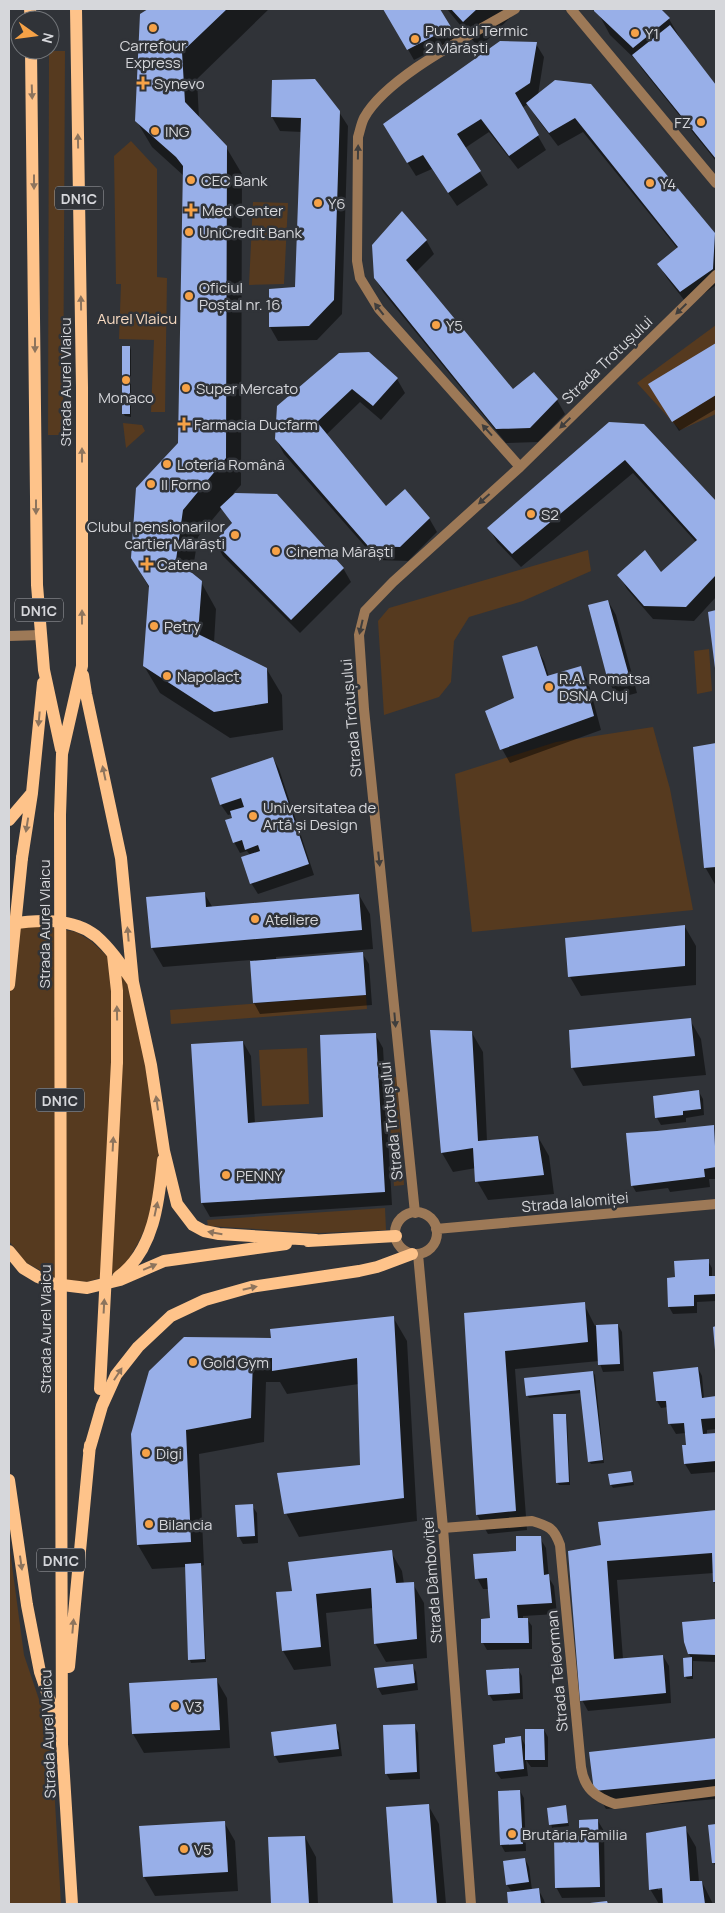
<svg xmlns="http://www.w3.org/2000/svg" width="725" height="1913" font-family="Manrope,sans-serif">
  <style>
    .green { fill: #563a1f }
    .shadow { fill: #0007; fill-rule: evenodd }
    .building { fill: #98afe8 }
    .lines { fill: none; stroke-linecap: round; stroke-linejoin: round }
    .minor { stroke: #9d7957; stroke-width: 10 }
    .tertiary { stroke: #9d7957; stroke-width: 10 }
    .primary { stroke: #fec38a; stroke-width: 12 }
    .primary-bridge { stroke: #fec38a; stroke-width: 12 }
    .oneway { fill: #8d745d }
    .oneway2 { fill: #403e3d }
    .poi-dot { fill: #f6a247; stroke: #303338; stroke-width: 2 }
    .labels { text-anchor: middle; dominant-baseline: central; stroke-width: 5; stroke-linejoin: round; paint-order: stroke }
    .shield { fill: #303338; stroke: #a4a6aa; stroke-width: 1 }
    .shield-label { font-size: 14px; font-weight: bold; fill: #d6d7db }
    .poi-label { font-size: 15px; fill: #d6d7db; stroke: #303338; text-anchor: start }
    .park-label { font-size: 15px; fill: #f7dac1; stroke: #303338 }
    .street-label { font-size: 15px; fill: #d6d7db; stroke: #303338 }
  </style>
  <rect width="100%" height="100%" fill="#303338"/>
  <!-- green -->
  <path class="green" d="M49 51H65L63 435H48Z
    M131 141 157 169V277L167 278 165 412H151L154 340 119 339 121 284H116L114 156Z
    M253 202 288 203 284 284 249 285Z
    M716 325V414L680 430 637 383Z
    M123 423 142 425 145 431 126 448Z
    M588 550 591 571 523 601 469 617 454 641 451 682 439 697 384 715 378 621 389 608Z
    M709 649 712 691 697 694 694 651Z
    M653 727 670 789 693 910 472 932 455 774 556 742Z
    M38 925 76 932 91 941 107 956 129 984 147 1067 159 1150 157 1178 152 1214 138 1243 126 1264 113 1274 87 1282 56 1279 25 1262 9 1241V932L19 927Z
    M366 995 367 1009 171 1024 170 1010Z
    M307 1048 309 1104 262 1106 259 1050Z
    M397 1077 404 1185 394 1186 387 1078Z
    M385 1208 386 1230 319 1233 208 1226 207 1220Z
    M9 1543 24 1655 51 1735 61 1904H9Z"/>
  <!-- shadow -->
  <path class="shadow" d="M151 9H269L197 79 199 119 226 147 242 174 241 485 233 494 277 495 343 568 351 582 300 633 223 556 215 542 232 524 222 508 198 537 192 575 201 582 216 609 214 643 266 668 282 695 283 730 230 738 160 693 144 666 150 589 132 558 179 443 184 176 152 147 136 120 141 15Z
    M385 9H438L456 39 414 60Z
    M447 9H519L479 48Z
    M596 9H659L669 19 683 43 716 87V161L642 69 637 61 610 35Z
    M536 44 544 57 538 95 555 81 714 234 716 238V285L688 305 667 278 659 265 678 249 583 132 558 146 536 117 528 104 522 108 546 150 518 169 489 132 465 148 488 185 457 206 432 169 416 176 392 138Z
    M274 81 339 112 348 126 342 314 317 340 278 341 270 327 296 288 302 132 280 131 272 117Z
    M426 240 434 254 415 273 513 391 557 400 565 414 538 442 506 443 383 292 375 278Z
    M716 345V409L679 431 649 385Z
    M130 347 131 350V417L125 416 123 413Z
    M368 353 397 379 405 393 381 420 360 402 326 435 386 508 429 518 437 532 408 561 377 560 284 454 276 439Z
    M644 426 716 502V597L694 621 653 619 627 589 619 575 661 574 696 542 633 473 521 567 497 542 489 528Z
    M608 601 616 615 637 693 618 698 610 684Z
    M716 611V668L710 613Z
    M536 647 544 661 549 677 580 668 588 681 601 730 510 763 502 749 515 699Z
    M716 744V886L705 867 694 748Z
    M273 758 279 769 314 875 258 894 251 883 250 855 247 851 240 853 234 842 232 814 228 815 221 805Z
    M204 893 213 908 359 895 370 914 373 949 276 957V960L362 953 369 964 372 1005 260 1014 254 1003 251 960 163 967 152 948 148 898Z
    M685 927 696 946V985L581 996 570 977Z
    M690 1020 701 1039 706 1075 583 1086 572 1067Z
    M472 1033 483 1052 487 1141 538 1137 549 1156 554 1194 488 1200 477 1181 476 1168 453 1172 442 1153Z
    M375 1034 383 1048 392 1205 210 1217 202 1203 243 1042 251 1056 255 1124 325 1118Z
    M699 1092 703 1099 704 1115 686 1118V1122L661 1125 657 1118 654 1097Z
    M714 1126 716 1131V1179H709L710 1187 670 1192 668 1188 636 1192 632 1185Z
    M708 1261 712 1268V1277L716 1278V1301L697 1302V1313L673 1314 669 1307 668 1279H676Z
    M584 1304 595 1326 618 1325 622 1332 624 1371 603 1372 599 1361 515 1369 527 1530 488 1534 477 1515 465 1314Z
    M393 1317 407 1341 417 1521 299 1537 286 1513 362 1466 359 1384 287 1394 280 1382H266L264 1442 199 1454 204 1565 201 1566 206 1662 191 1663 190 1660 186 1567 152 1569 138 1545 133 1435 272 1339Z
    M698 1368 702 1376 704 1399 716 1398V1429L707 1430V1435L715 1434 716 1436V1472L691 1474 685 1464 688 1446 686 1433 676 1434 670 1424 668 1407 661 1408 657 1401Z
    M593 1372 595 1375 604 1463 591 1464 589 1461 582 1393 529 1398 527 1395Z
    M566 1415 567 1418 570 1485H559L557 1482Z
    M631 1472 634 1485 613 1488 611 1485Z
    M252 1506 257 1513 258 1543 243 1544 239 1537Z
    M716 1512V1586L714 1582V1573L617 1580 623 1659 663 1656 669 1666 671 1703 588 1711 582 1700 602 1546 599 1524Z
    M540 1538 546 1548 549 1578 554 1586 557 1614 523 1616V1619H527L532 1626V1649L487 1650 483 1643 491 1620 489 1589H483L477 1578Z
    M391 1552 402 1571 404 1584H413L424 1603 427 1658 386 1662 375 1643 373 1608 326 1613 331 1666 294 1670 283 1651 293 1592Z
    M716 1620V1662L693 1661V1679H687L685 1676 692 1659 689 1654 683 1623Z
    M412 1665 416 1672 418 1690 382 1695 378 1688Z
    M518 1669 522 1676 523 1699 493 1701 489 1694Z
    M216 1679 227 1698 230 1748 144 1753 133 1734Z
    M414 1725 418 1733 420 1779 390 1780 386 1773Z
    M335 1726 339 1733 342 1756 279 1763 275 1756 273 1733Z
    M544 1730 548 1737V1767H531L526 1760 528 1776 501 1779 496 1772 507 1745 521 1737 526 1747Z
    M716 1740V1799L606 1809 595 1790 590 1753Z
    M520 1791 524 1798 526 1851 505 1852 501 1845 499 1792Z
    M428 1805 439 1824 446 1904H394L387 1808Z
    M565 1806 569 1826 552 1828 548 1809Z
    M598 1821 604 1831 605 1897 562 1898 556 1887 581 1838Z
    M224 1822 235 1841 238 1891 155 1896 144 1877Z
    M710 1826H716V1868L714 1863Z
    M685 1828 696 1847 699 1882H702L713 1904H659L650 1889ZM658 1887 668 1889 658 1890Z
    M305 1837 316 1857 318 1904H272L269 1838Z
    M525 1859 529 1867 532 1890 538 1889 544 1900 545 1904H509L508 1893 512 1892 507 1885Z"/>
  <!-- building -->
  <path class="building" d="M148 9H227L182 52 185 102 227 146 226 458 183 510 176 560 202 581 198 634 267 668 268 703 214 712 143 666 149 586 131 558 136 488 178 443 183 166 176 157 135 121 140 14Z
    M383 9H440L451 27 407 50Z
    M451 9H477L463 22Z
    M594 9H661L670 18 633 48 594 11Z
    M670 25 716 85V159L632 55Z
    M500 41 537 42 530 83 515 93 539 135 509 156 481 119 457 134 481 171 448 193 423 155 407 163 383 124Z
    M315 79 340 111 334 300 309 326 269 327V289L295 287 301 118 271 117 272 80Z
    M555 80 591 84 715 233 713 269 680 292 657 264 678 247 575 118 549 133 526 103Z
    M402 211 427 240 406 260 513 389 534 372 558 399 530 428 496 429 374 278 372 245Z
    M716 343V395L672 422 648 384Z
    M122 346H130V414H122Z
    M369 352 398 378 373 406 352 389 317 422 386 506 405 489 430 518 400 547 368 546 275 439 277 406 339 353Z
    M609 422 644 424 716 501V575L686 607 644 606 617 575 645 550 661 572 697 540 625 460 512 554 487 528Z
    M235 493 277 494 344 568 291 620 214 542 232 523 220 507Z
    M608 600 630 679 609 685 588 605Z
    M716 610V668H715L708 612Z
    M537 646 547 676 581 666 594 716 500 750 485 711 514 698 502 656Z
    M716 743V867L704 868 693 747Z
    M273 757 309 864 250 884 241 857 260 851 258 845 245 850 242 840 233 843 225 820 232 818 230 811 244 807 241 798 220 805 211 778Z
    M205 892 206 907 359 894 362 930 151 948 146 897Z
    M685 925V966L568 977 565 938Z
    M363 952 366 995 253 1003 250 961Z
    M691 1018 695 1056 571 1068 569 1030Z
    M430 1030 472 1031 478 1141 538 1136 544 1175 475 1182 473 1148 441 1153Z
    M376 1033 385 1192 201 1203 191 1044 243 1041 248 1123 323 1117 320 1035Z
    M699 1090 701 1109 683 1111V1115L655 1118 653 1096Z
    M714 1125 716 1167 704 1169 705 1177 631 1186 626 1133 657 1131Z
    M709 1259V1276H716V1294L694 1295V1306L668 1307 667 1278 675 1277 674 1261Z
    M585 1302 588 1342 505 1351 516 1511 476 1515 464 1313Z
    M394 1316 404 1498 284 1514 277 1473 360 1465 357 1358 272 1371V1358L253 1359 251 1418 186 1430 191 1542 137 1545 131 1434 149 1371 184 1337 271 1338 270 1329Z
    M618 1324 620 1364 598 1365 596 1325Z
    M716 1326V1350H715L713 1327Z
    M698 1367 702 1398 716 1396V1418L701 1419 703 1434 716 1433V1461L684 1464 682 1445H686L684 1423 668 1424 666 1401H656L653 1372Z
    M593 1371 603 1460 588 1462 580 1390 526 1396 524 1378Z
    M553 1414H566L569 1482 556 1483Z
    M631 1471 633 1482 610 1485 608 1474Z
    M253 1504 255 1536 237 1537 235 1505Z
    M716 1510V1582H713L712 1553 607 1561 614 1659 663 1655 666 1693 580 1701 568 1551 601 1545 598 1522Z
    M516 1536H541L544 1575 549 1574 552 1603 517 1605 518 1618H528L529 1643H481V1619L490 1618 487 1578 475 1579 473 1554 516 1551Z
    M392 1550 396 1583 414 1582 417 1639 374 1644 371 1588 316 1594 321 1647 282 1651 276 1592 292 1591 288 1562Z
    M201 1563 205 1659 188 1660 185 1564Z
    M716 1619V1655L688 1654 684 1642 682 1622Z
    M692 1657V1676L684 1677 683 1658Z
    M413 1664 415 1683 377 1688 374 1668Z
    M519 1668 520 1693 488 1695 486 1670Z
    M217 1678 220 1730 132 1734 129 1683Z
    M336 1724 339 1749 274 1756 271 1732Z
    M415 1724 417 1772 385 1774 383 1725Z
    M525 1729H544L545 1760H525Z
    M521 1736 524 1769 495 1772 493 1745 505 1743V1738Z
    M716 1738V1779L594 1791 589 1752Z
    M520 1790 523 1844 500 1845 498 1791Z
    M429 1804 437 1904H393L386 1807Z
    M566 1805 568 1823 549 1825 547 1808Z
    M598 1819 600 1887 555 1888 554 1837 579 1836V1820Z
    M225 1821 228 1872 143 1877 139 1826Z
    M716 1824V1863H712L708 1825Z
    M686 1826 690 1881H702L705 1904H663L662 1888 649 1890 646 1833Z
    M305 1836 309 1904H271L268 1837Z
    M525 1858 529 1882 506 1885 503 1861Z
    M539 1888 541 1904H508L507 1892Z
    M607 1901 608 1904H590V1903Z"/>
  <g class="lines">
    <!-- minor -->
    <path class="minor" d="M515 9C473 34 387 76 364 118 361 124 360 131 358 137L357 261 360 278 379 309 520 467
      M9 636 41 635
      M415 1213 364 709 359 635 365 611 393 582 520 467 716 275
      M443 1528 532 1521C549 1526 554 1528 560 1545L581 1767C584 1788 595 1797 615 1804L716 1791"/>
    <!-- tertiary -->
    <path class="tertiary" d="M571 9 716 183
      M395 1233a21 21 0 1 1 42 0a21 21 0 1 1-42 0Z
      M436 1229 716 1204
      M418 1254 443 1528 471 1904"/>
    <!-- primary -->
    <path class="primary" d="M30 9 31 20
      M31 50 37 585 44 670 61 749
      M83 675 86 694 121 858 133 982 151 1065 164 1151 177 1204 193 1225 204 1231 219 1234 316 1240
      M60 815 62 754 82 666V387L76 9
      M9 820 32 793
      M22 858 32 793 43 683
      M9 924C36 920 73 917 96 936 111 949 122 966 133 982
      M113 955 117 991V1062
      M308 1241 396 1236
      M9 1251 23 1268 38 1277 54 1284 87 1288 120 1280 164 1261 286 1244
      M118 1277C154 1251 159 1201 163 1160
      M61 1386 62 1744 72 1904
      M89 1451 102 1406 116 1375 138 1347 171 1316 205 1300 251 1287 359 1271 377 1267 412 1254
      M9 1480 27 1605 40 1672 58 1724
      M69 1667 90 1445"/>
    <!-- primary-bridge -->
    <path class="primary-bridge" d="M60 815 61 1386
      M9 985 22 858
      M100 1389 117 1062"/>
  </g>
  <!-- one-way arrows -->
  <defs><path id="oneway-solid" d="M-6-.8H1V-3.2L6.5 0L1 3.2V.8H-6Z" transform="scale(1.25)"/></defs>
  <g class="oneway">
    <use href="#oneway-solid" transform="translate(32 92) rotate(88)"/>
    <use href="#oneway-solid" transform="translate(78 141) rotate(-91)"/>
    <use href="#oneway-solid" transform="translate(34 182) rotate(90)"/>
    <use href="#oneway-solid" transform="translate(81 303) rotate(-91)"/>
    <use href="#oneway-solid" transform="translate(35 345) rotate(90)"/>
    <use href="#oneway-solid" transform="translate(82 455) rotate(-90)"/>
    <use href="#oneway-solid" transform="translate(36 507) rotate(90)"/>
    <use href="#oneway-solid" transform="translate(82 617) rotate(-90)"/>
    <use href="#oneway-solid" transform="translate(39 719) rotate(95)"/>
    <use href="#oneway-solid" transform="translate(104 773) rotate(-102)"/>
    <use href="#oneway-solid" transform="translate(27 825) rotate(99)"/>
    <use href="#oneway-solid" transform="translate(128 934) rotate(-95)"/>
    <use href="#oneway-solid" transform="translate(117 1013) rotate(-91)"/>
    <use href="#oneway-solid" transform="translate(157 1103) rotate(-98)"/>
    <use href="#oneway-solid" transform="translate(113 1144) rotate(-87)"/>
    <use href="#oneway-solid" transform="translate(156 1209) rotate(-78)"/>
    <use href="#oneway-solid" transform="translate(215 1233) rotate(-170)"/>
    <use href="#oneway-solid" transform="translate(150 1267) rotate(-23)"/>
    <use href="#oneway-solid" transform="translate(250 1288) rotate(-13)"/>
    <use href="#oneway-solid" transform="translate(104 1306) rotate(-87)"/>
    <use href="#oneway-solid" transform="translate(118 1374) rotate(-57)"/>
    <use href="#oneway-solid" transform="translate(21 1563) rotate(82)"/>
    <use href="#oneway-solid" transform="translate(73 1626) rotate(-85)"/>
  </g>
  <g class="oneway2">
    <use href="#oneway-solid" transform="translate(358 152) rotate(-89)"/>
    <use href="#oneway-solid" transform="translate(379 309) rotate(-128)"/>
    <use href="#oneway-solid" transform="translate(681 309) rotate(136)"/>
    <use href="#oneway-solid" transform="translate(565 423) rotate(136)"/>
    <use href="#oneway-solid" transform="translate(487 430) rotate(-132)"/>
    <use href="#oneway-solid" transform="translate(484 499) rotate(138)"/>
    <use href="#oneway-solid" transform="translate(361 627) rotate(103)"/>
    <use href="#oneway-solid" transform="translate(379 859) rotate(84)"/>
    <use href="#oneway-solid" transform="translate(395 1020) rotate(85)"/>
  </g>
  <!-- markers -->
  <g class="poi-dot">
    <circle cx="153" cy="28" r="5"/>
    <circle cx="635" cy="33" r="5"/>
    <circle cx="415" cy="39" r="5"/>
    <path d="M140.5 75.5h5v5h5v5h-5v5h-5v-5h-5v-5h5z"/>
    <circle cx="701" cy="122" r="5"/>
    <circle cx="155" cy="131" r="5"/>
    <circle cx="191" cy="180" r="5"/>
    <circle cx="650" cy="183" r="5"/>
    <circle cx="318" cy="203" r="5"/>
    <path d="M188.5 202.5h5v5h5v5h-5v5h-5v-5h-5v-5h5z"/>
    <circle cx="189" cy="232" r="5"/>
    <circle cx="189" cy="296" r="5"/>
    <circle cx="436" cy="325" r="5"/>
    <circle cx="126" cy="380" r="5"/>
    <circle cx="186" cy="388" r="5"/>
    <path d="M181.5 416.5h5v5h5v5h-5v5h-5v-5h-5v-5h5z"/>
    <circle cx="167" cy="464" r="5"/>
    <circle cx="151" cy="484" r="5"/>
    <circle cx="531" cy="514" r="5"/>
    <circle cx="235" cy="535" r="5"/>
    <circle cx="276" cy="551" r="5"/>
    <path d="M144.5 556.5h5v5h5v5h-5v5h-5v-5h-5v-5h5z"/>
    <circle cx="154" cy="626" r="5"/>
    <circle cx="167" cy="676" r="5"/>
    <circle cx="549" cy="687" r="5"/>
    <circle cx="253" cy="816" r="5"/>
    <circle cx="255" cy="919" r="5"/>
    <circle cx="226" cy="1175" r="5"/>
    <circle cx="193" cy="1362" r="5"/>
    <circle cx="146" cy="1453" r="5"/>
    <circle cx="149" cy="1524" r="5"/>
    <circle cx="175" cy="1706" r="5"/>
    <circle cx="512" cy="1834" r="5"/>
    <circle cx="184" cy="1849" r="5"/>
  </g>
  <g class="labels">
    <!-- shield labels -->
    <g class="shield">
      <rect x="55" y="186.5" width="48" height="23" rx="4"/>
      <rect x="15" y="598.5" width="48" height="23" rx="4"/>
      <rect x="36" y="1088.5" width="48" height="23" rx="4"/>
      <rect x="37" y="1548.5" width="48" height="23" rx="4"/>
    </g>
    <g class="shield-label">
      <text x="79" y="198">DN1C</text>
      <text x="39" y="610">DN1C</text>
      <text x="60" y="1100">DN1C</text>
      <text x="61" y="1560">DN1C</text>
    </g>
    <!-- poi labels -->
    <g class="poi-label">
      <text x="425" y="30">Punctul Termic<tspan x="425" dy="17">2 Mărăști</tspan></text>
      <text x="645" y="33">Y1</text>
      <text x="153" y="45" text-anchor="middle">Carrefour<tspan x="153" dy="17">Express</tspan></text>
      <text x="154" y="83">Synevo</text>
      <text x="691" y="122" text-anchor="end">FZ</text>
      <text x="165" y="131">ING</text>
      <text x="201" y="180">CEC Bank</text>
      <text x="660" y="183">Y4</text>
      <text x="328" y="203">Y6</text>
      <text x="202" y="210">Med Center</text>
      <text x="199" y="232">UniCredit Bank</text>
      <text x="199" y="287">Oficiul<tspan x="199" dy="17">Poștal nr. 16</tspan></text>
      <text x="446" y="325">Y5</text>
      <text x="196" y="388">Super Mercato</text>
      <text x="126" y="397" text-anchor="middle">Monaco</text>
      <text x="194" y="424">Farmacia Ducfarm</text>
      <text x="177" y="464">Loteria Română</text>
      <text x="161" y="484">Il Forno</text>
      <text x="541" y="514">S2</text>
      <text x="225" y="526" text-anchor="end">Clubul pensionarilor<tspan x="225" dy="17">cartier Mărăști</tspan></text>
      <text x="286" y="551">Cinema Mărăști</text>
      <text x="157" y="564">Catena</text>
      <text x="164" y="626">Petry</text>
      <text x="177" y="676">Napolact</text>
      <text x="559" y="678">R.A. Romatsa<tspan x="559" dy="17">DSNA Cluj</tspan></text>
      <text x="263" y="807">Universitatea de<tspan x="263" dy="17">Artă și Design</tspan></text>
      <text x="265" y="919">Ateliere</text>
      <text x="236" y="1175">PENNY</text>
      <text x="203" y="1362">Gold Gym</text>
      <text x="156" y="1453">Digi</text>
      <text x="159" y="1524">Bilancia</text>
      <text x="185" y="1706">V3</text>
      <text x="522" y="1834">Brutăria Familia</text>
      <text x="194" y="1849">V5</text>
    </g>
    <!-- park labels -->
    <g class="park-label">
      <text x="137" y="318">Aurel Vlaicu</text>
    </g>
    <!-- street labels -->
    <g class="street-label">
      <text transform="translate(607 360) rotate(-44)">Strada Trotușului</text>
      <text transform="translate(65 382) rotate(-90)">Strada Aurel Vlaicu</text>
      <text transform="translate(351 718) rotate(-95)">Strada Trotușului</text>
      <text transform="translate(44 924) rotate(-90)">Strada Aurel Vlaicu</text>
      <text transform="translate(391 1121) rotate(-96)">Strada Trotușului</text>
      <text transform="translate(575 1202) rotate(-5)">Strada Ialomiței</text>
      <text transform="translate(45 1329) rotate(-90)">Strada Aurel Vlaicu</text>
      <text transform="translate(432 1580) rotate(-94)">Strada Dâmboviței</text>
      <text transform="translate(557 1671) rotate(-95)">Strada Teleorman</text>
      <text transform="translate(48 1734) rotate(-92)">Strada Aurel Vlaicu</text>
    </g>
  </g>
  <!-- border -->
  <rect width="725" height="1913" fill="none" stroke="#d6d7db" stroke-width="20"/>
  <!-- north arrow -->
  <g transform="translate(35 35) rotate(104)"><circle r="24" fill="#303338" stroke="#727579"/>
  <path d="M0-4L9 19L0 12L-9 19Z" fill="#f6a247"/>
  <text y="-8" font-size="14" font-weight="bold" text-anchor="middle" fill="#d6d7db">N</text>
  </g>
</svg>
